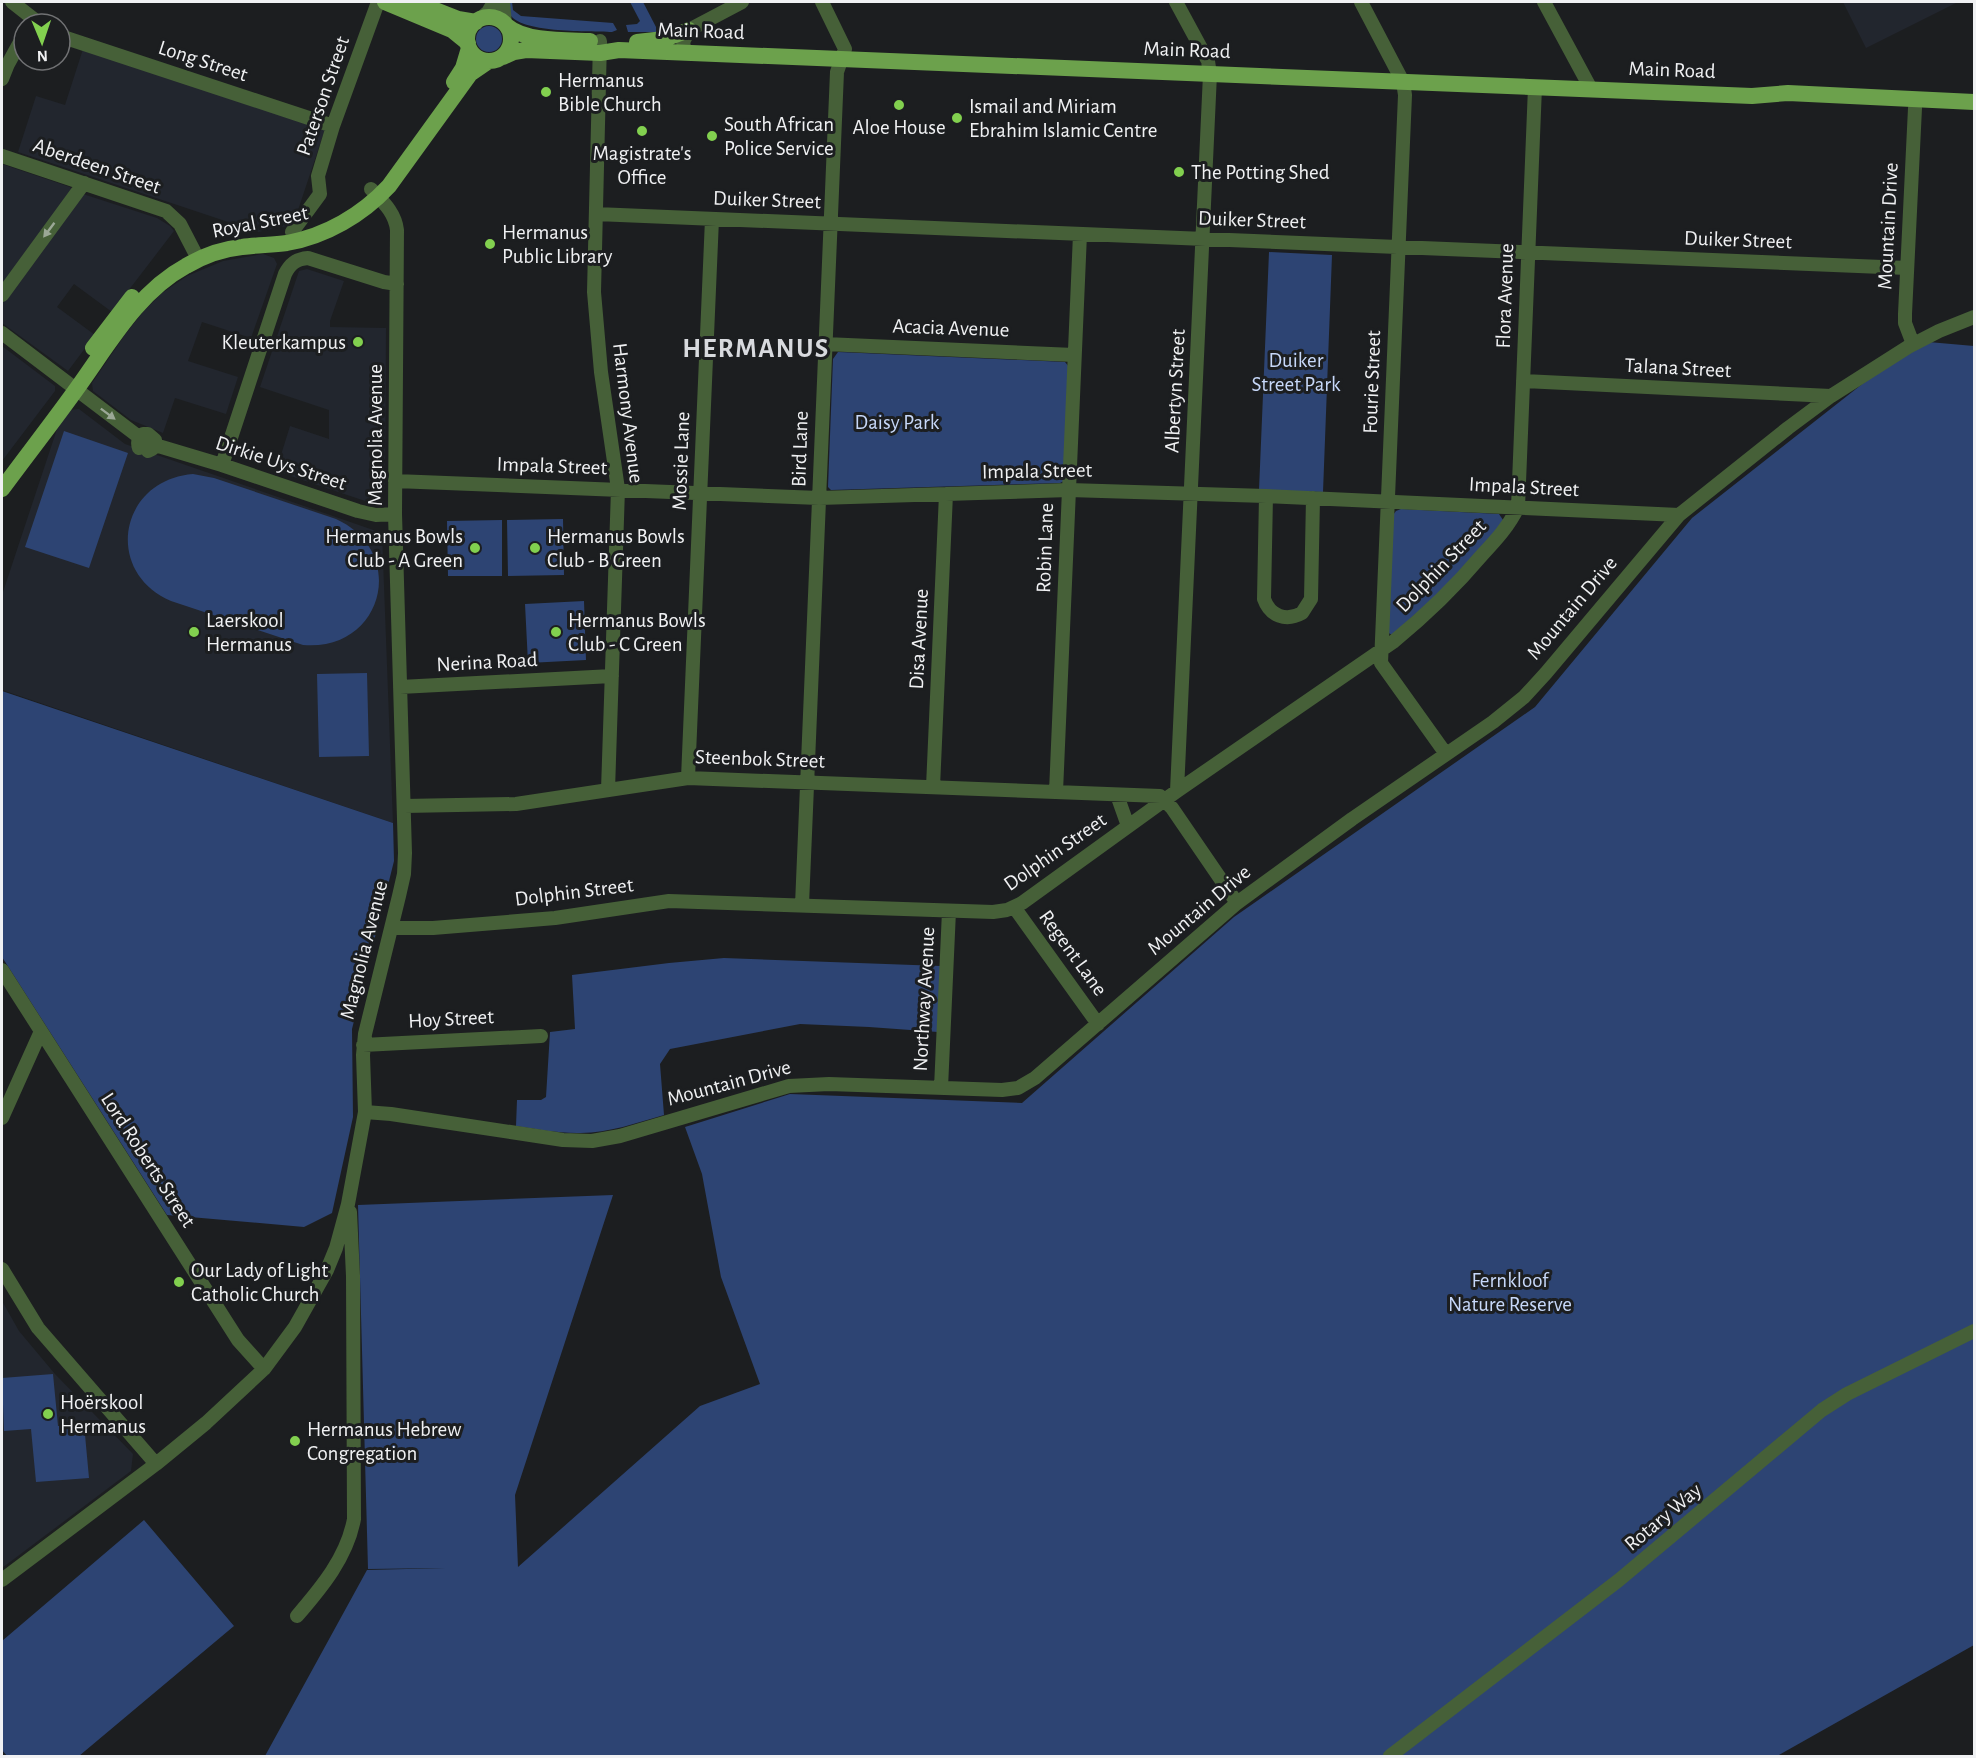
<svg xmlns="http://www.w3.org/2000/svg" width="1976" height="1758" font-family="'Alegreya Sans',sans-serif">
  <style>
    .built { fill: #22262e }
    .green { fill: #2d4473 }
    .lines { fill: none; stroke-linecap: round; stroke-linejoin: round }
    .minor { stroke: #466038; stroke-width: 14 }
    .major { stroke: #6ca14c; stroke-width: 16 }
    .oneway { fill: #9ba896 }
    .poi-dot { fill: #82d04f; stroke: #1c1e20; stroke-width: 2 }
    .labels { text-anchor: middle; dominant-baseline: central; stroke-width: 6; stroke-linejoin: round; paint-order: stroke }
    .street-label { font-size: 21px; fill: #f0f1f3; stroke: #1c1e20 }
    .poi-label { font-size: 21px; fill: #f0f1f3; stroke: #1c1e20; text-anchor: start }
    .park-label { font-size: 21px; fill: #c7d8f9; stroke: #1c1e20 }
    .district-label { font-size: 27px; font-weight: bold; letter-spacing: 1.5px; fill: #d8dade; stroke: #1c1e20 }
  </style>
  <rect width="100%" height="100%" fill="#1c1e20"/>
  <!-- built -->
  <path class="built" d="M1843 2H1958L1866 48Z
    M83 49 325 129 295 219 287 226 258 232 18 152 36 96 65 105Z
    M2 164 70 187 72 190 2 285Z
    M83 194 157 218 170 226 174 231 112 312 74 284 57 307 95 335 68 371 2 323V304Z
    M263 254 274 258 277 264 251 338 202 322 188 361 238 377 226 414 175 398 163 433 131 420 93 391 92 383 124 336 142 313 162 293 187 276 223 261Z
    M307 269 344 281 330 321V327L386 328 385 492 371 503 276 471 290 426 329 439V410L260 387 299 271Z
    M2 346 55 386V391L2 461Z
    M79 409 125 444 382 533 393 823 2 690V595L58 426 70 410Z
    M2 1301 19 1331 55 1374 133 1454 131 1471 2 1568Z"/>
  <!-- green -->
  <path class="green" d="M509 2H512L513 10 521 16 613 23 617 30 612 32C589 31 525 33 511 16Z
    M630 2H643L656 27V32H628L626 25 637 24 640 21Z
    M476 39a13 13 0 1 1 26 0a13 13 0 1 1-26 0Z
    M1269 252 1332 255 1323 492 1259 490Z
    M1917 341 1974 346V1645L1777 1756H265L367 1570 445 1568 368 1569 358 1205 613 1195 515 1495 518 1567 700 1406 760 1384 721 1277 702 1174 685 1127 790 1094 1022 1103 1234 917 1535 707 1692 518Z
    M838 352 1065 362 1069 367 1064 481 1060 483 831 490 828 487 833 359Z
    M64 431 128 453 89 568 25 547Z
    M193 474 214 478 336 519C409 552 383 652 303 645L171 601C103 572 119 480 193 474Z
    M1401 509 1499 514 1503 520 1502 525 1445 588 1392 635 1387 632 1393 515 1396 511Z
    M563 519 564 575 508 576 507 520Z
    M502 520V576H448L447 521Z
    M584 601 586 660 528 663 525 604Z
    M367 673 369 756 319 757 317 674Z
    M2 691 393 823 394 861 352 1029 353 1117 332 1213 304 1227 167 1215 2 957Z
    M724 958 941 966 938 1032 869 1027 800 1024 670 1049 660 1064 664 1115C636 1123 606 1134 577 1133 556 1133 536 1129 516 1126L517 1100H541L546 1097 550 1032 575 1029 572 975 669 963Z
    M53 1374 58 1426 84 1424 89 1478 36 1482 31 1429 4 1431 2 1378Z
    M144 1520 234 1626 79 1756H7L2 1750V1641Z"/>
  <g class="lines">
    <!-- minor -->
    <path class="minor" d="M12 2 40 24
      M503 2 505 24
      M1176 2 1208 61 1210 74 1177 791
      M1361 2 1403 82 1405 95 1381 663 1446 754
      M1544 2 1591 89
      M479 20 488 12 494 2
      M60 36 333 126
      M600 41 594 292 601 372 618 489 608 790
      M685 52 683 42 689 30 742 2
      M2 79 8 64 24 35
      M2 156 166 211 180 224 194 251
      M596 214 1907 268
      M292 232 320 194 318 176 333 126 378 2
      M2 295 84 183
      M2 333 139 437
      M825 344 1074 355
      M1913 344 1905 323V314L1915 108
      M1523 381 1831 396
      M143 434H148L155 440 152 449 148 451 146 443 139 448C137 442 138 438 143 434Z
      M155 445 222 465 358 511 376 515 395 514
      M222 465 285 274C290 264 296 259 308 258L384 282 397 284
      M395 481 819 498 1069 490 1266 496 1679 515
      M1266 496 1264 599C1270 616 1286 622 1302 613L1311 599 1313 498
      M400 687 612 676
      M688 778 712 219
      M933 787 946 494
      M1056 792 1080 234
      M1117 795 1128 826
      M404 806 516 804 688 778 1160 796 1172 808 1237 903
      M802 905 837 72 845 49 822 2
      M1014 907 1098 1024
      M391 928H433L555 918 669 901 993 912 1007 910 1022 903 1177 791 1393 642C1426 615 1455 587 1482 555 1496 540 1509 526 1518 507L1535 87
      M2 970 238 1340 264 1369
      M363 1045 541 1036
      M941 1088 949 911
      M365 1112 391 1114 563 1140 592 1141 620 1136 789 1086 829 1084 1002 1090 1018 1088 1035 1078 1237 903 1352 819 1493 722 1524 697 1546 673 1679 515 1788 428 1831 396 1908 347 1939 331 1974 317
      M2 1118 41 1031
      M2 1269 38 1328 156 1464
      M2 1580 156 1464 206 1423 264 1369 295 1327 327 1270 336 1248 348 1204 365 1112 363 1055 365 1034 399 896 404 874 405 853 395 514 397 230C395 212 382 201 371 189
      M297 1616C322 1587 347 1557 354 1519L353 1276 350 1212
      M1390 1756 1619 1580 1822 1410 1847 1394 1974 1331"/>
    <!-- major -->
    <path class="major" d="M385 2 452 30 468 43
      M415 2 458 19 476 22
      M467 39a22 22 0 1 1 44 0a22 22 0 1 1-44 0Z
      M507 26C525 42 567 40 590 41
      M637 42 664 39 689 30
      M503 57 514 52 526 50 600 53 619 50 1752 96 1788 93 1974 102
      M454 82 463 68 469 48
      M93 348 132 297
      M2 489C27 455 53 422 78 387 109 344 138 292 186 266 203 256 222 249 242 247 257 245 272 245 287 243 326 236 362 215 389 186L470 74 489 61"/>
  </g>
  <!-- one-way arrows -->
  <defs><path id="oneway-solid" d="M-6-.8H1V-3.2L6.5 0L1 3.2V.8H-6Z" transform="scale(1.5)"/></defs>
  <g class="oneway">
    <use href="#oneway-solid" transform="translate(49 230) rotate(127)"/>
    <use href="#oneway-solid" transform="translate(108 414) rotate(37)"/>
  </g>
  <!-- markers -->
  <g class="poi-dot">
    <circle cx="546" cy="92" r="6"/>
    <circle cx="899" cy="105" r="6"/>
    <circle cx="957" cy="118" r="6"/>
    <circle cx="642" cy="131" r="6"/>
    <circle cx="712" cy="136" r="6"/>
    <circle cx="1179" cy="172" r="6"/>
    <circle cx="490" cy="244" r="6"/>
    <circle cx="358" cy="342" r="6"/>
    <circle cx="475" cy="548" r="6"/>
    <circle cx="535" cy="548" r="6"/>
    <circle cx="194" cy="632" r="6"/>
    <circle cx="556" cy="632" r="6"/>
    <circle cx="179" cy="1282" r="6"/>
    <circle cx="48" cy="1414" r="6"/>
    <circle cx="295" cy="1441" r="6"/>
  </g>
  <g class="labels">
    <!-- street labels -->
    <g class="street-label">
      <text transform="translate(701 31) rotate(2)">Main Road</text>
      <text transform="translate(1187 50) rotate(2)">Main Road</text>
      <text transform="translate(203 61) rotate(18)">Long Street</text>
      <text transform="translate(1672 70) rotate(2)">Main Road</text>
      <text transform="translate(323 96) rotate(-71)">Paterson Street</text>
      <text transform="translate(97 166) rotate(19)">Aberdeen Street</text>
      <text transform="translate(767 200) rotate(2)">Duiker Street</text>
      <text transform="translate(1252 220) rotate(2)">Duiker Street</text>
      <text transform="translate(260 222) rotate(-11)">Royal Street</text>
      <text transform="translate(1888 226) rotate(-87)">Mountain Drive</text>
      <text transform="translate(1738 240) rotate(2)">Duiker Street</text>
      <text transform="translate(1505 296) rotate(-88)">Flora Avenue</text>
      <text transform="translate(951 328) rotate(2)">Acacia Avenue</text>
      <text transform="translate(1678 368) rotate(3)">Talana Street</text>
      <text transform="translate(1372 382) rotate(-88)">Fourie Street</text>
      <text transform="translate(1175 391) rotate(-87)">Albertyn Street</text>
      <text transform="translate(628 413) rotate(83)">Harmony Avenue</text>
      <text transform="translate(375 435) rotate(-90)">Magnolia Avenue</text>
      <text transform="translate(800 449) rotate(-88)">Bird Lane</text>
      <text transform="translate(681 461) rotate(-88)">Mossie Lane</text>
      <text transform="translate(281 463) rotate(18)">Dirkie Uys Street</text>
      <text transform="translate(552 466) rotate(2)">Impala Street</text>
      <text transform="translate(1037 471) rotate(-1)">Impala Street</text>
      <text transform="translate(1524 487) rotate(3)">Impala Street</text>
      <text transform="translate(1045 548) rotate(-88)">Robin Lane</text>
      <text transform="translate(1441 566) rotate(-46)">Dolphin Street</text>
      <text transform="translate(1572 608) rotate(-50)">Mountain Drive</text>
      <text transform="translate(919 639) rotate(-87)">Disa Avenue</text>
      <text transform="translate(487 662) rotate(-3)">Nerina Road</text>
      <text transform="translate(760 759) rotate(2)">Steenbok Street</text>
      <text transform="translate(1055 852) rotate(-35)">Dolphin Street</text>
      <text transform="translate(574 892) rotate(-7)">Dolphin Street</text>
      <text transform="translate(1199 910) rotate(-40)">Mountain Drive</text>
      <text transform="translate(364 950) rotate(-76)">Magnolia Avenue</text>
      <text transform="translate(1073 953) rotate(54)">Regent Lane</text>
      <text transform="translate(924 999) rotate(-87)">Northway Avenue</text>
      <text transform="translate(451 1019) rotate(-3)">Hoy Street</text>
      <text transform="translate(729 1083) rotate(-15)">Mountain Drive</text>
      <text transform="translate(148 1160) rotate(57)">Lord Roberts Street</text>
      <text transform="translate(1663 1517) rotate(-40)">Rotary Way</text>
    </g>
    <!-- poi labels -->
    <g class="poi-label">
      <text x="558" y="80">Hermanus<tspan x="558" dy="24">Bible Church</tspan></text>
      <text x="969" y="106">Ismail and Miriam<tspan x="969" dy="24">Ebrahim Islamic Centre</tspan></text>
      <text x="724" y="124">South African<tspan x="724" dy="24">Police Service</tspan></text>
      <text x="899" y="127" text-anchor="middle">Aloe House</text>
      <text x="642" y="153" text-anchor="middle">Magistrate's<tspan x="642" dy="24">Office</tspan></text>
      <text x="1191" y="172">The Potting Shed</text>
      <text x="502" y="232">Hermanus<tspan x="502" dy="24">Public Library</tspan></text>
      <text x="346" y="342" text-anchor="end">Kleuterkampus</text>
      <text x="463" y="536" text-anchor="end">Hermanus Bowls<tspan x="463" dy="24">Club - A Green</tspan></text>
      <text x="547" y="536">Hermanus Bowls<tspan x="547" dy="24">Club - B Green</tspan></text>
      <text x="206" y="620">Laerskool<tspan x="206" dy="24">Hermanus</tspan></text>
      <text x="568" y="620">Hermanus Bowls<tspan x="568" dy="24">Club - C Green</tspan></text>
      <text x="191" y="1270">Our Lady of Light<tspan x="191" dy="24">Catholic Church</tspan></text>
      <text x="60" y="1402">Hoërskool<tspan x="60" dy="24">Hermanus</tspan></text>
      <text x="307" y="1429">Hermanus Hebrew<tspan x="307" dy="24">Congregation</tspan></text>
    </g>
    <!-- park labels -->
    <g class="park-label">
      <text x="1296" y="360">Duiker<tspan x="1296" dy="24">Street Park</tspan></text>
      <text x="897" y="422">Daisy Park</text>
      <text x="1510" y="1280">Fernkloof<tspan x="1510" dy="24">Nature Reserve</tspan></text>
    </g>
    <!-- district labels -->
    <g class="district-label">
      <text x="756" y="348">HERMANUS</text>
    </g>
  </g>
  <!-- border -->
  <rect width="1976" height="1758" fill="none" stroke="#f0f1f3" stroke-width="6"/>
  <!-- north arrow -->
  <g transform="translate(42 42) rotate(178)"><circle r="28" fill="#1c1e20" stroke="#717274" stroke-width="1.5"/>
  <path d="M0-4.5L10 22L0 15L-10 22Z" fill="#82d04f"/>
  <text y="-9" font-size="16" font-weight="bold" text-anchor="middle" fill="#f0f1f3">N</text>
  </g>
</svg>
